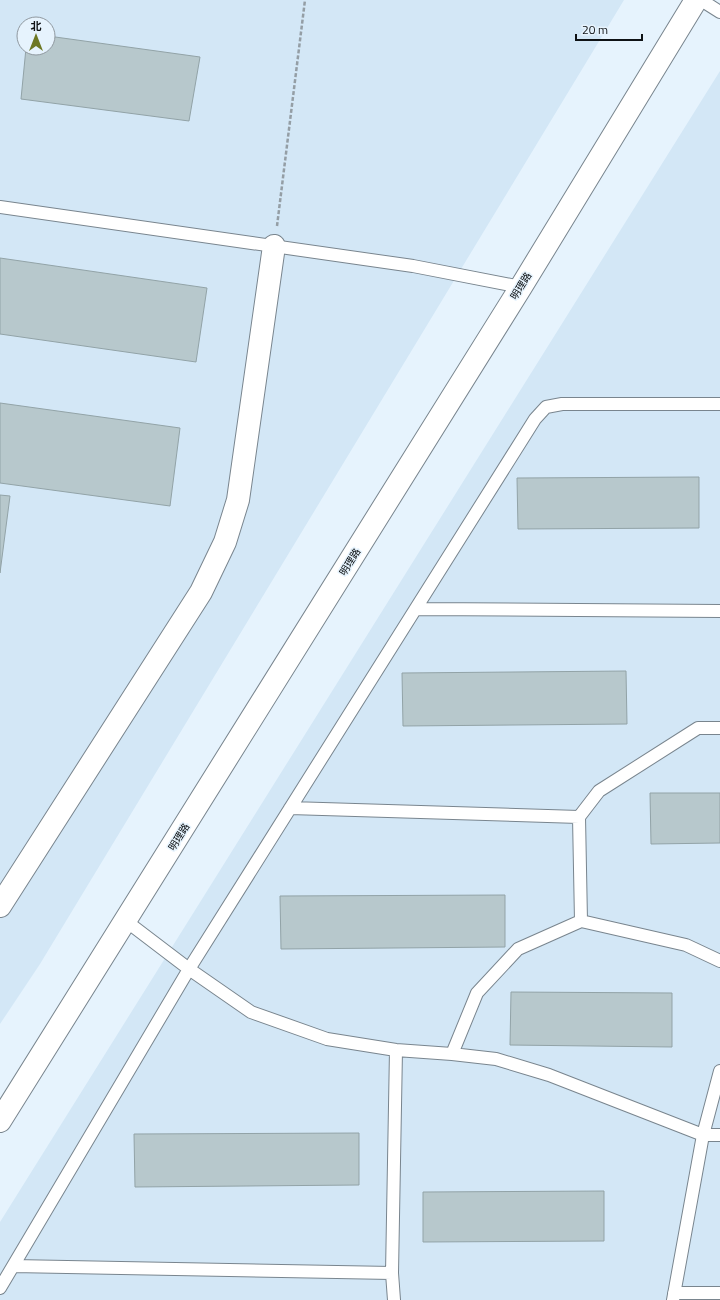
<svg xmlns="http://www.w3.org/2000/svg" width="720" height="1300" font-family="'Titillium Web','Noto Sans SC',sans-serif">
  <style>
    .built { fill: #d3e7f6; fill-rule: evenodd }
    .building { fill: #b7c8cc; stroke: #92a3a7 }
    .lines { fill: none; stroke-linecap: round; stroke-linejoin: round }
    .service-casing { stroke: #79858e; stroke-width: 14 }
    .minor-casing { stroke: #79858e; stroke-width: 24 }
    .path { stroke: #949ea5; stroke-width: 2.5; stroke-dasharray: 4 2; stroke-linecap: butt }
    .service { stroke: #fff; stroke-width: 12 }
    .minor { stroke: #fff; stroke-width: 22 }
    .labels { text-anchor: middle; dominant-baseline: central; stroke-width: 3; stroke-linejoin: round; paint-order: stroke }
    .street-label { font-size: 10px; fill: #0e1215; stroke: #e6f3fd }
  </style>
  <rect width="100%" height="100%" fill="#e6f3fd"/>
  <!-- built -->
  <path class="built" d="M0 0H624L40 964 0 1024ZM24 24H48V48H24Z
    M720 71V1300H0V1222Z"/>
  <!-- building -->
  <path class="building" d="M48 36 200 57 189 121 21 99 26 48H48Z
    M0 258 207 288 196 362 0 334Z
    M0 403 180 428 170 506 0 483Z
    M699 477V528L518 529 517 478Z
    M0 495 10 496 0 573Z
    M626 671 627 724 403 726 402 673Z
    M650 793H720V843L651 844Z
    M505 895V947L281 949 280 896Z
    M511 992 672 993V1047L510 1045Z
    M359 1133V1185L135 1187 134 1134Z
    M604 1191V1241L423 1242V1192Z"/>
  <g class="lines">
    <!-- service casing -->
    <g class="service-casing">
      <path id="service" d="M701 0 720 12
        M0 207 413 266 521 287
        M416 609 720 611
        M290 808 579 817 599 791 698 728H720
        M579 817 581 921 686 945 720 961
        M126 921 189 969 251 1012 327 1039 396 1050 452 1054 496 1059 549 1075 703 1135H720
        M452 1054 477 993 518 949 581 921
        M13 1266 392 1273
        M0 1288 189 969 535 419 546 407 562 404H720
        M674 1293H720
        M394 1300 392 1273 396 1050
        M673 1300 703 1135 720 1071"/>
    </g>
    <!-- minor casing -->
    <g class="minor-casing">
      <path id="minor" d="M0 906 201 592 225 542 238 500 274 246
        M0 1121 521 287 696 0"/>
    </g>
    <!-- path -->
    <path class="path" d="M277 226 305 0"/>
    <!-- service -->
    <use href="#service" class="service"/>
    <!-- minor -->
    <use href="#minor" class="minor"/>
  </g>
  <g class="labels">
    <!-- street labels -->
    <g class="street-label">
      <text transform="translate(521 286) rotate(-58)">明理路</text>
      <text transform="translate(350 562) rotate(-58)">明理路</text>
      <text transform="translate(179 837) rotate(-58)">明理路</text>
    </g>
  </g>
  <!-- north arrow -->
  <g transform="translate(36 36)"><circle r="19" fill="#e6f3fd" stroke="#9099a0"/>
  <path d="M0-3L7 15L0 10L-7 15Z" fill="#6d7824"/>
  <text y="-6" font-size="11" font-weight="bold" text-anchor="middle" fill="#0e1215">北</text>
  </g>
  <!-- scale -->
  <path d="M576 34v6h66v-6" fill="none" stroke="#0e1215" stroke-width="2"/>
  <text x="582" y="34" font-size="12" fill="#0e1215" stroke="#e6f3fd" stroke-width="3" paint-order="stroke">20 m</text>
</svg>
